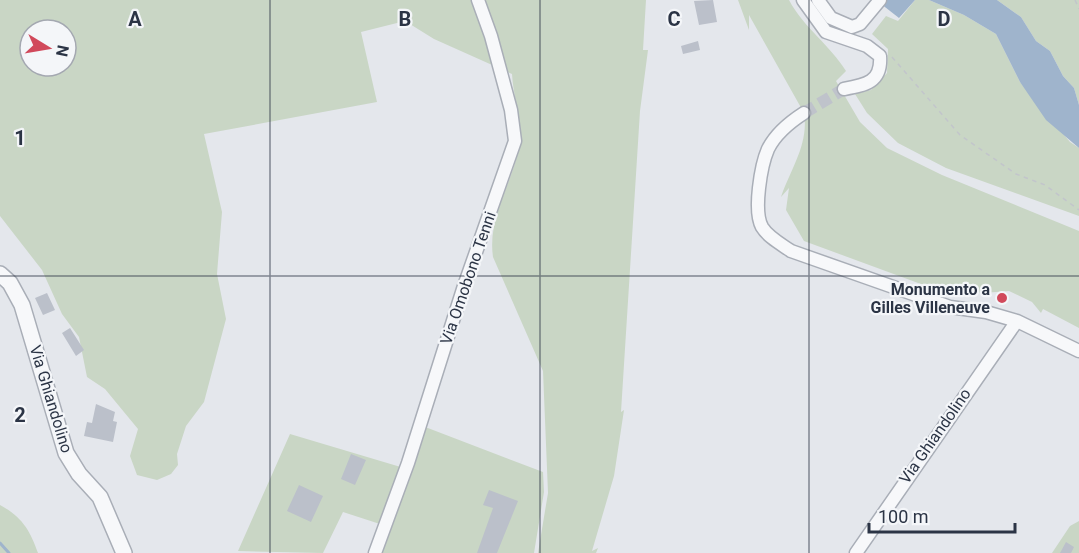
<svg xmlns="http://www.w3.org/2000/svg" width="1079" height="553" font-family="Roboto,sans-serif">
  <style>
    .green { fill: #c9d6c5; fill-rule: evenodd }
    .water { fill: #9fb4cc }
    .lines { fill: none; stroke-linecap: round; stroke-linejoin: round }
    .stream { stroke: #9fb4cc; stroke-width: 3 }
    .building { fill: #bbc0ca }
    .minor-tunnel { stroke: #bfc3cb; stroke-width: 12; stroke-dasharray: 12 6; stroke-linecap: butt }
    .minor-casing { stroke: #a9aeb7; stroke-width: 15 }
    .tertiary-casing { stroke: #a9aeb7; stroke-width: 18 }
    .path { stroke: #c2c5cb; stroke-width: 1.5; stroke-dasharray: 4.5 4.5; stroke-linecap: butt }
    .minor { stroke: #f7f8fa; stroke-width: 12 }
    .tertiary { stroke: #f7f8fa; stroke-width: 15 }
    .grid { fill: none; stroke: #2b3445; stroke-width: 1.5; stroke-opacity: 0.55 }
    .poi-dot { fill: #d1495b; stroke: #f4f6f9; stroke-width: 2 }
    .labels { text-anchor: middle; dominant-baseline: central; stroke-width: 4.5; stroke-linejoin: round; paint-order: stroke }
    .street-label { font-size: 16px; fill: #2b3445; stroke: #f4f6f9 }
    .poi-label { font-size: 16px; font-weight: bold; fill: #2b3445; stroke: #f4f6f9; text-anchor: end }
    .grid-label { font-size: 20px; text-anchor: middle; font-weight: bold; fill: #2b3445; stroke: #f4f6f9; stroke-width: 4.5; stroke-linejoin: round; paint-order: stroke }
  </style>
  <rect width="100%" height="100%" fill="#e4e7ec"/>
  <!-- green -->
  <path class="green" d="M0 0H646L643 50H648L640 111 621 412 624 410 614 476 592 551 598 548 596 553H538L548 493 543 371 493 257C487 216 514 182 520 142 522 122 513 95 512 74L434 39 405 21 361 32 377 102 204 134 222 212 217 274 226 319 204 402 186 426 177 454 178 465 171 474 157 480 137 475 130 456 138 429 105 389 87 377 79 337 62 314 42 270 0 216ZM30 30H66V66H30Z
    M738 0H789C804 28 830 45 846 71L836 81 860 122 887 148 942 175 1079 231V328L1043 309 1041 313 1032 302 1009 291 983 293 965 290 971 295 948 294 804 241 786 210 789 188 781 197C791 168 809 144 804 113L749 15V30Z
    M915 0H929L964 15 996 34 1020 82 1070 142 1079 148V216L946 168 898 143 867 113 855 94 871 90 887 73 888 49 872 34 886 16 898 21Z
    M997 0H1079V105L1074 88 1063 76 1050 51 1036 41 1021 17Z
    M420 425 543 472 544 492 534 553H373L383 525 343 512 323 553 238 551 290 434 404 468Z
    M0 505C22 517 30 530 38 553H0Z
    M1079 521V553H1052L1070 526Z"/>
  <!-- water -->
  <path class="water" d="M876 0H915L899 18Z
    M929 0H997L1021 17 1036 41 1050 51 1063 76 1074 88 1079 105V148L1046 120 1020 82 996 34 964 15Z"/>
  <g class="lines">
    <!-- stream -->
    <path class="stream" d="M0 543 9 553"/>
  </g>
  <!-- building -->
  <path class="building" d="M713 0 717 22 699 25 694 1Z
    M698 41 700 50 683 54 681 46Z
    M47 293 55 310 43 315 35 298Z
    M70 328 84 350 76 356 62 333Z
    M96 404 115 412 113 421 117 422 113 442 84 436 87 422 92 423Z
    M351 454 366 460 355 485 341 479Z
    M299 485 323 496 311 522 287 511Z
    M489 490 518 501 497 553H477L493 508 483 505Z
    M1066 542 1074 547 1071 553H1060Z"/>
  <g class="lines">
    <!-- minor-tunnel -->
    <path class="minor-tunnel" d="M804 113 844 89"/>
    <!-- minor casing -->
    <g class="minor-casing">
      <path id="minor" d="M803 0 826 32 867 46 880 56C882 82 866 85 844 89
        M818 0 831 18 852 27 860 24 880 0
        M804 113C790 122 776 133 768 149 761 165 753 211 762 227 768 237 781 244 791 251L950 307 986 312 1017 321 1079 351
        M375 553 408 463 463 289 515 141 511 110 491 36 478 0
        M856 553 1017 321"/>
    </g>
    <!-- tertiary casing -->
    <g class="tertiary-casing">
      <path id="tertiary" d="M0 274 10 283 22 305 66 453 79 474 100 497 124 553"/>
    </g>
    <!-- path -->
    <path class="path" d="M1075 0 1079 9
      M892 57 960 135 1016 174 1045 185 1079 210"/>
    <!-- minor -->
    <use href="#minor" class="minor"/>
    <!-- tertiary -->
    <use href="#tertiary" class="tertiary"/>
  </g>
  <!-- grid -->
  <path class="grid" d="M270 0V553M540 0V553M809 0V553M0 276H1079"/>
  <!-- markers -->
  <circle class="poi-dot" cx="1002" cy="298" r="6"/>
  <g class="labels">
    <!-- street labels -->
    <g class="street-label">
      <text transform="translate(468 278) rotate(-71)">Via Omobono Tenni</text>
      <text transform="translate(51 399) rotate(73)">Via Ghiandolino</text>
      <text transform="translate(935 436) rotate(-55)">Via Ghiandolino</text>
    </g>
    <!-- poi labels -->
    <g class="poi-label">
      <text x="990" y="289">Monumento a<tspan x="990" dy="18">Gilles Villeneuve</tspan></text>
    </g>
  </g>
  <g class="grid-label">
    <text x="135" y="26">A</text>
    <text x="405" y="26">B</text>
    <text x="674" y="26">C</text>
    <text x="944" y="26">D</text>
    <text x="20" y="145">1</text>
    <text x="20" y="422">2</text>
  </g>
  <!-- north arrow -->
  <g transform="translate(48 48) rotate(101)"><circle r="28" fill="#f4f6f9" stroke="#a4a8b1" stroke-width="1.5"/>
  <path d="M0-4.5L10 22L0 15L-10 22Z" fill="#d1495b"/>
  <text y="-9" font-size="16" font-weight="bold" text-anchor="middle" fill="#2b3445">N</text>
  </g>
  <!-- scale -->
  <path d="M869 523v9h146v-9" fill="none" stroke="#2b3445" stroke-width="3"/>
  <text x="878" y="523" font-size="18" fill="#2b3445" stroke="#f4f6f9" stroke-width="4.5" paint-order="stroke">100 m</text>
</svg>
